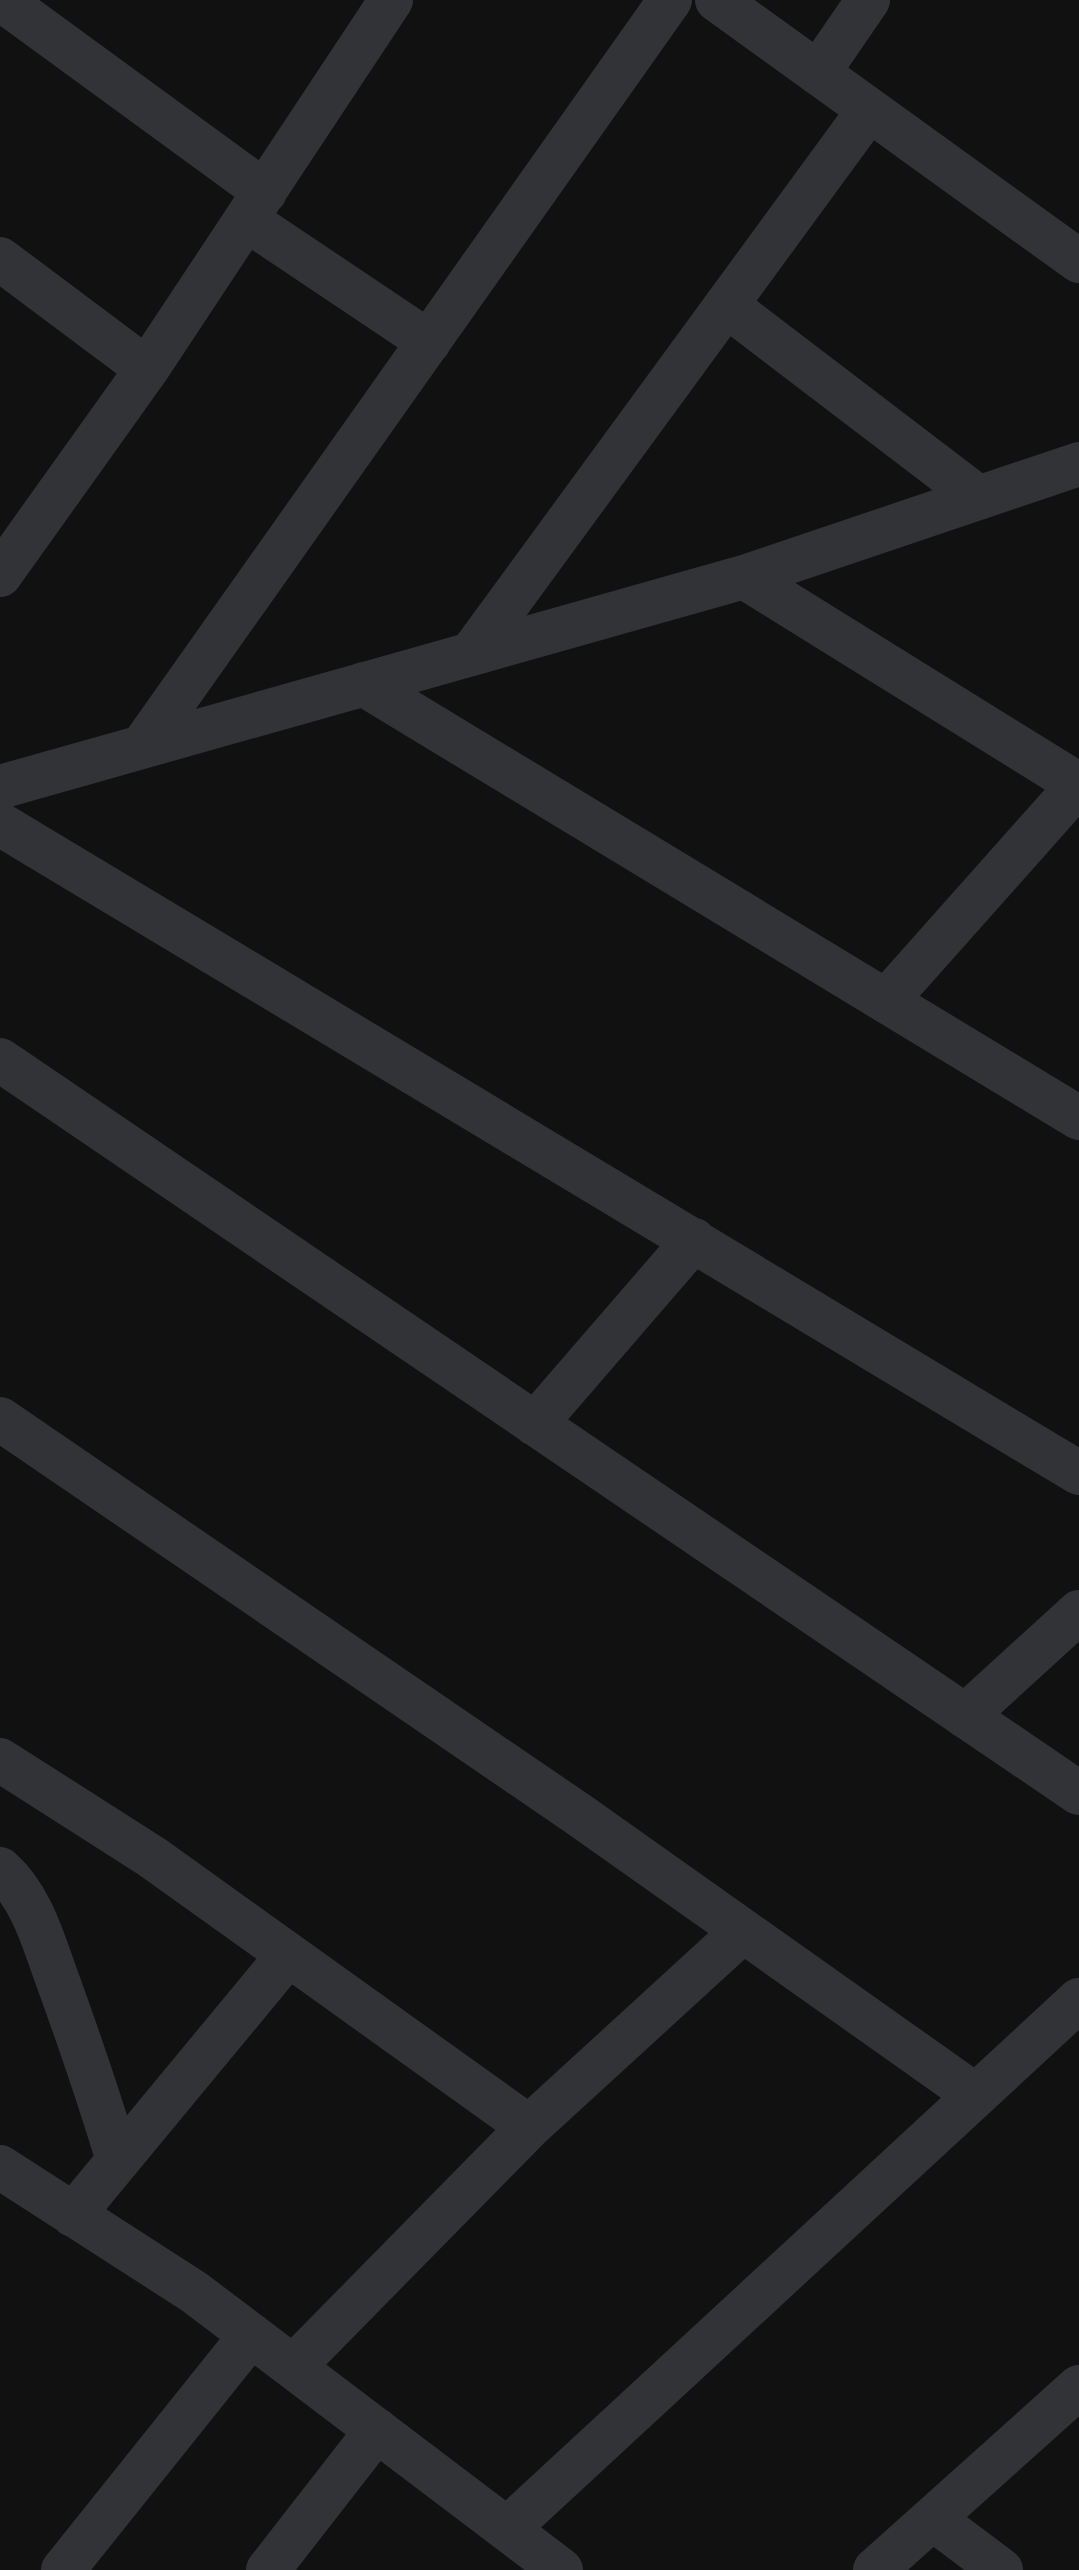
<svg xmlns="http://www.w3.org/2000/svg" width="1079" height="2570" font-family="Roboto,sans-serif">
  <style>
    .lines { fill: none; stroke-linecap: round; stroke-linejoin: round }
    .minor { stroke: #323337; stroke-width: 44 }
  </style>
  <rect width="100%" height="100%" fill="#111112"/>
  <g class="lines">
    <!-- minor -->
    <path class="minor" d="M2 0 265 192
      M717 0 1079 261
      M818 73 868 0
      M247 220 429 342
      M0 259 147 369
      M726 305 979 498
      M0 575 147 369 391 0
      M744 577 1079 785
      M471 654 869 110
      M363 684 1079 1118
      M142 747 670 0
      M0 787 744 577 1079 464
      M0 824 1079 1473
      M886 1001 1079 784
      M0 1060 1079 1793
      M0 1419 578 1814 975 2095
      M535 1424 694 1240
      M965 1716 1079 1612
      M0 1760 152 1857 529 2127
      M0 1869C33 1898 44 1944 59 1984 80 2042 100 2101 118 2160
      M0 2167 194 2292 561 2570
      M73 2215 288 1955
      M293 2367 529 2127 743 1931
      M933 2519 1001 2570
      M507 2529 1079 2000
      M63 2570 251 2335
      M268 2570 377 2430
      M875 2570 1079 2387"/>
  </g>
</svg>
